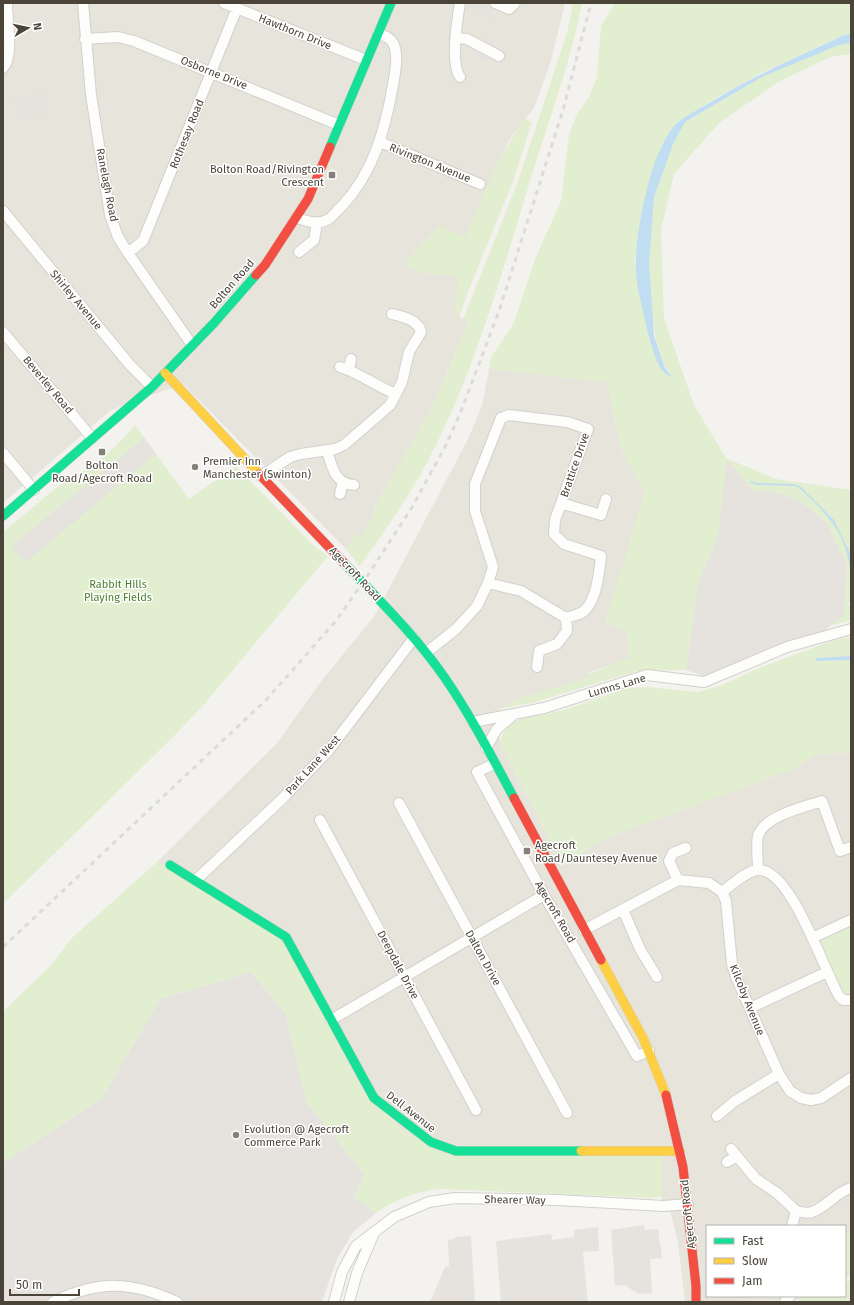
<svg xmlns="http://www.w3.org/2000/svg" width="854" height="1305" font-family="'Fira Sans',sans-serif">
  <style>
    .residential { fill: #e7e4dc }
    .industrial { fill: #e6e2de }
    .green { fill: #e1eecf }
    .parking { fill: #e6e3df }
    .water { fill: #c0ddf1 }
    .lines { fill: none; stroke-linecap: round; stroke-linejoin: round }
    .street-casing { stroke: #d2d0cb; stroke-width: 12 }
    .fast-casing { stroke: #d3cfc5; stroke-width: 10 }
    .slow-casing { stroke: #d3cfc5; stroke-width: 10 }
    .jam-casing { stroke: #d3cfc5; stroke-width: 10 }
    .street { stroke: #fdfdfc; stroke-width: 10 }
    .fast { stroke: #16e098; stroke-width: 9 }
    .slow { stroke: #ffcf43; stroke-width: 9 }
    .jam { stroke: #f24e42; stroke-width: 9 }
    .rail { stroke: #dbdbda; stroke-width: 3; stroke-dasharray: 5 5; stroke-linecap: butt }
    .poi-dot { fill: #868178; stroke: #fff; stroke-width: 1.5 }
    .labels { text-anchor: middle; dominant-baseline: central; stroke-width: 3; stroke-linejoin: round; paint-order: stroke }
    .street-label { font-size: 11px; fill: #4b4439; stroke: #fff }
    .poi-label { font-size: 11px; fill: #4b4439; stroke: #fff; text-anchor: start }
    .park-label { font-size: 11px; fill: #4a7f2a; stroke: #fff }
  </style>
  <rect width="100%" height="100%" fill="#f4f2ee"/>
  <!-- residential -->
  <path class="residential" d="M3 3H565L551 61 534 108 509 140 489 182 466 238 455 314 469 322 431 410 374 508 376 510 362 537 356 534 346 549 183 384 111 410 3 503Z
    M489 369 607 382 621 449 645 492 606 623 627 630 629 658 588 673V678L499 709 500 743 563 866 601 840 793 769 815 755 851 752V1230L845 1234V1226H707V1296H803L799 1300 685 1302 678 1242 670 1210H662L661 1155 445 1154 401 1129 363 1091 171 872 158 861 277 743 319 684 375 615 468 439 482 406Z"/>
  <!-- industrial -->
  <path class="industrial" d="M726 458 753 490 778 493 803 503 826 522 847 565 844 615 824 631 707 677 686 670 698 582 718 536Z
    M251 972 286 1014 306 1101 365 1175 354 1197 376 1213 353 1232 337 1259 322 1302H3V1163L102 1098 160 999Z"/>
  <!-- green -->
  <path class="green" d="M573 3H582C571 61 550 117 532 174 503 270 475 371 428 461 408 498 384 532 360 566L346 549 356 534 362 537 376 510 374 508 431 410 469 323 463 319 518 181 567 33Z
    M615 3H851V34L844 35 761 73 716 98 679 121 664 142 648 185 641 215 635 260 637 282 651 342 661 369 672 376C645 347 646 236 654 198 659 172 671 144 685 122L762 77 839 45 851 43V54L830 57 780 81 719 123 674 174 661 230 664 318 694 405 726 458 776 479 851 490V602H849L848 605 851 606V620L830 626 844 615 847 565 826 522 803 503 779 493 753 490 727 459 718 536 698 582 686 670 637 671 535 702 499 709 516 699 588 678V674L629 658 627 630 605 623 645 492 621 449 607 382 489 369 491 357 514 323 535 259 561 201 569 135 576 116 589 97 597 77 601 26Z
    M525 119 532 122 514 179 472 282 459 317 455 314 458 276 429 274 405 266 406 261 440 226 466 237C483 196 498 155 525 119Z
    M135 425 189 499 236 466 314 546 328 556 206 702 173 737 3 904V532L61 484 95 464 116 446Z
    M851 637V656L816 658V661L851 660V752L815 755 793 769 601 840 563 866 500 743C501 734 507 731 507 724L527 717 564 710 628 688 647 687 697 692 720 686 761 667 834 640Z
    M158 861 171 872 282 938 363 1091 401 1129 445 1154 662 1155V1196L653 1198 439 1189C416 1192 395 1199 376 1213L354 1197 365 1175 306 1101 286 1014 251 972 160 999 102 1098 3 1163V1012L51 965 72 938Z
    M851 923V998L846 999 815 939Z
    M851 1230V1275L845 1278V1234Z
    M851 1279V1302H797L803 1296H845V1283Z"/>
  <!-- parking -->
  <path class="parking" d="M468 3H483L495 10 491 19 467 6Z
    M481 36 496 43 487 61 472 53Z
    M37 92H45L46 113 16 115 15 99 30 98V95H37Z
    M144 438 156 454 25 563 11 546Z
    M644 1225 645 1230 658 1229 662 1258 650 1259 652 1293 638 1294 625 1285 615 1286 611 1230Z
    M598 1227 599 1251 583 1252 588 1302H501L496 1241 551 1234 552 1240 574 1237V1230Z
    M471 1236 475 1302H430L445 1267 449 1266 448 1240 454 1239 455 1237Z"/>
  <!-- water -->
  <path class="water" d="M851 34V43L839 45 762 77 685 122 673 144 654 197 649 263 654 336 665 368 672 377C668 375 664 373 662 370 652 357 644 315 640 298 637 285 635 272 636 259 637 224 652 146 678 122 687 115 699 109 709 103 752 76 798 57 844 35Z
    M750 481 758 483 794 484 800 486 834 520 850 553 851 580C849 544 838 526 813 501 807 496 803 490 796 486L758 485 749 482Z
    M851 656V660L816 661V658Z"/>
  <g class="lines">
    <!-- street casing -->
    <g class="street-casing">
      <path id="street" d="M83 3 91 95 110 215 118 237 128 253 192 345
        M224 3 366 60
        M460 3C457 21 450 63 460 77
        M495 3 509 9 515 3
        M456 38 467 39 499 56
        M85 39 118 37 134 41 339 125
        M3 68C14 57 7 19 7 3
        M380 142 480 184
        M3 211 130 365 152 387
        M297 218C307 221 317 225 327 220 333 217 337 210 342 206 374 172 385 129 393 85 395 73 399 54 393 43 390 37 383 35 378 33
        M299 252 314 240 317 223
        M128 253 143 241 237 8
        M3 332 92 438
        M340 367C360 373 377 387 396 394
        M349 370 351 359
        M327 451C332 467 335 484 354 485
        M3 453 34 490
        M261 476 290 457 301 454 335 449 344 445 380 414 390 405 396 394 402 382 409 352 421 332C419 321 402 316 392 314
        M340 494 343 482
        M561 503 601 515 606 499
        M488 583 521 591 566 618 567 631 557 644 539 651 537 667
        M427 652 456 629 477 606 488 583 493 567 475 511V484L501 418 509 415 567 422 588 429 555 520 554 534 564 544 601 556C599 573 597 599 584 611 579 615 572 616 566 618
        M473 722 544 708 647 675 704 682 787 647 851 629
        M486 748 497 729 511 717
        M494 764 477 772 544 895 637 1056 649 1051
        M399 803 567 1113
        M320 820 476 1110
        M758 870C758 859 756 846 758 836 764 816 804 807 822 801L840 851 851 847
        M196 880 283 798 328 751 414 638
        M678 880 669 861 673 853 686 848
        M722 892C732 885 746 871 758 870 791 868 824 971 839 996L843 1000H851
        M623 910 640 949 657 977
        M584 930 678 880 709 883 722 892 726 901 732 964 736 977 779 1074 790 1091 801 1098 811 1100 821 1098 851 1078
        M812 938 851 920
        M750 1008 827 972
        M331 1020 544 895
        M717 1116 735 1101 779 1074
        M731 1149 756 1179 777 1193 796 1211
        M727 1162 737 1156
        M792 1226 796 1211C801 1212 808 1214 812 1212 827 1207 836 1192 851 1188
        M53 1302C99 1280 131 1281 177 1302
        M334 1302 342 1272 356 1246 394 1217 429 1202 455 1198 558 1200 664 1206 688 1204
        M349 1302 357 1273 374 1233
        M785 1302 790 1296"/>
    </g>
    <!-- fast casing -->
    <g class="fast-casing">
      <path id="fast" d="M330 147 391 3
        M3 516 152 387 214 323 256 275
        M344 563C379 600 416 636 445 678 471 716 492 757 514 798
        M170 865 286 937 374 1098 431 1142 456 1151H581"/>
    </g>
    <!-- slow casing -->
    <g class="slow-casing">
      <path id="slow" d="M165 373 259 474
        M601 960 643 1038 666 1095
        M581 1151H680"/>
    </g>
    <!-- jam casing -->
    <g class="jam-casing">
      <path id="jam" d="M256 275 265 265 308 199 330 147
        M259 474 344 563
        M514 798 601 960
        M666 1095 683 1167 696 1286V1302"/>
    </g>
    <!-- street -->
    <use href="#street" class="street"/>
    <!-- fast -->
    <use href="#fast" class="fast"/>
    <!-- slow -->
    <use href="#slow" class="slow"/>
    <!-- jam -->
    <use href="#jam" class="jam"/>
    <!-- rail -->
    <path class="rail" d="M3 947 266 700 335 622 368 575 411 509 445 447 460 414 499 311 563 110 591 3"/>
  </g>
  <!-- markers -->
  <g class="poi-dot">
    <rect x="328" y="171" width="8" height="8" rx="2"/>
    <rect x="98" y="448" width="8" height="8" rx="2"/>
    <circle cx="195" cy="467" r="4"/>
    <rect x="523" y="847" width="8" height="8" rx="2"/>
    <circle cx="236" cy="1135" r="4"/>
  </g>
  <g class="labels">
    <!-- street labels -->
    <g class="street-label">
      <text transform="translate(295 32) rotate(22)">Hawthorn Drive</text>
      <text transform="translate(214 73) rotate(22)">Osborne Drive</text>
      <text transform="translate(187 134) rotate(-68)">Rothesay Road</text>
      <text transform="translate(430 163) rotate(22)">Rivington Avenue</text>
      <text transform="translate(107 185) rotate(79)">Ranelagh Road</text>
      <text transform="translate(232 284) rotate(-49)">Bolton Road</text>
      <text transform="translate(76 300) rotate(50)">Shirley Avenue</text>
      <text transform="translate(48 385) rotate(50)">Beverley Road</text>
      <text transform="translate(575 465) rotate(-71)">Brattice Drive</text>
      <text transform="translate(355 574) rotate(47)">Agecroft Road</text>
      <text transform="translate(617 686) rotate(-16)">Lumns Lane</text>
      <text transform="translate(313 765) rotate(-48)">Park Lane West</text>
      <text transform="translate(555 912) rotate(60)">Agecroft Road</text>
      <text transform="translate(483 958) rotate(61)">Dalton Drive</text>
      <text transform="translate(398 965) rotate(62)">Deepdale Drive</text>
      <text transform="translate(747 1000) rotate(68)">Kilcoby Avenue</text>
      <text transform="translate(411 1112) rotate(38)">Dell Avenue</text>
      <text transform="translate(515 1200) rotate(1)">Shearer Way</text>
      <text transform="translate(688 1214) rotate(-96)">Agecroft Road</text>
    </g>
    <!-- poi labels -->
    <g class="poi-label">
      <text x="324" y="169" text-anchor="end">Bolton Road/Rivington<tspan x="324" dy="13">Crescent</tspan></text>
      <text x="203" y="461">Premier Inn<tspan x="203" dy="13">Manchester (Swinton)</tspan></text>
      <text x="102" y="465" text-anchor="middle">Bolton<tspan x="102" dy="13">Road/Agecroft Road</tspan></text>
      <text x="535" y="845">Agecroft<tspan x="535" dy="13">Road/Dauntesey Avenue</tspan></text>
      <text x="244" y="1129">Evolution @ Agecroft<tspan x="244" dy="13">Commerce Park</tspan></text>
    </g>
    <!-- park labels -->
    <g class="park-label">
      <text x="118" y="584">Rabbit Hills<tspan x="118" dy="13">Playing Fields</tspan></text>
    </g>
  </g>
  <!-- border -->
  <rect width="854" height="1305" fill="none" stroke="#4b4439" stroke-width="8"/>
  <!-- legend -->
  <rect x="706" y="1225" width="140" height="72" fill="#ffffff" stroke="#b7b4b0"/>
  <rect x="714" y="1238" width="20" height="6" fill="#16e098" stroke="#b7b4b0"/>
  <text x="742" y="1245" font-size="12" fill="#4b4439">Fast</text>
  <rect x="714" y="1258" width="20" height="6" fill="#ffcf43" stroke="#b7b4b0"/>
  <text x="742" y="1265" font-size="12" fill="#4b4439">Slow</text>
  <rect x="714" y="1278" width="20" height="6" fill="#f24e42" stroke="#b7b4b0"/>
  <text x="742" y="1285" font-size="12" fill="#4b4439">Jam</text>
  <!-- north arrow -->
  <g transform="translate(28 28) rotate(81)" stroke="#ffffff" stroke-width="3" paint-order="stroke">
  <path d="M0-3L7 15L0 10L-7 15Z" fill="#4b4439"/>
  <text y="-6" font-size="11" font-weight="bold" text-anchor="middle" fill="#4b4439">N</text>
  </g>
  <!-- scale -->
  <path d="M10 1289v6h69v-6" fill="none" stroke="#4b4439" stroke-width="2"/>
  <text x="16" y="1289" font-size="12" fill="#4b4439" stroke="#ffffff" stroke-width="3" paint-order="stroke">50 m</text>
</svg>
